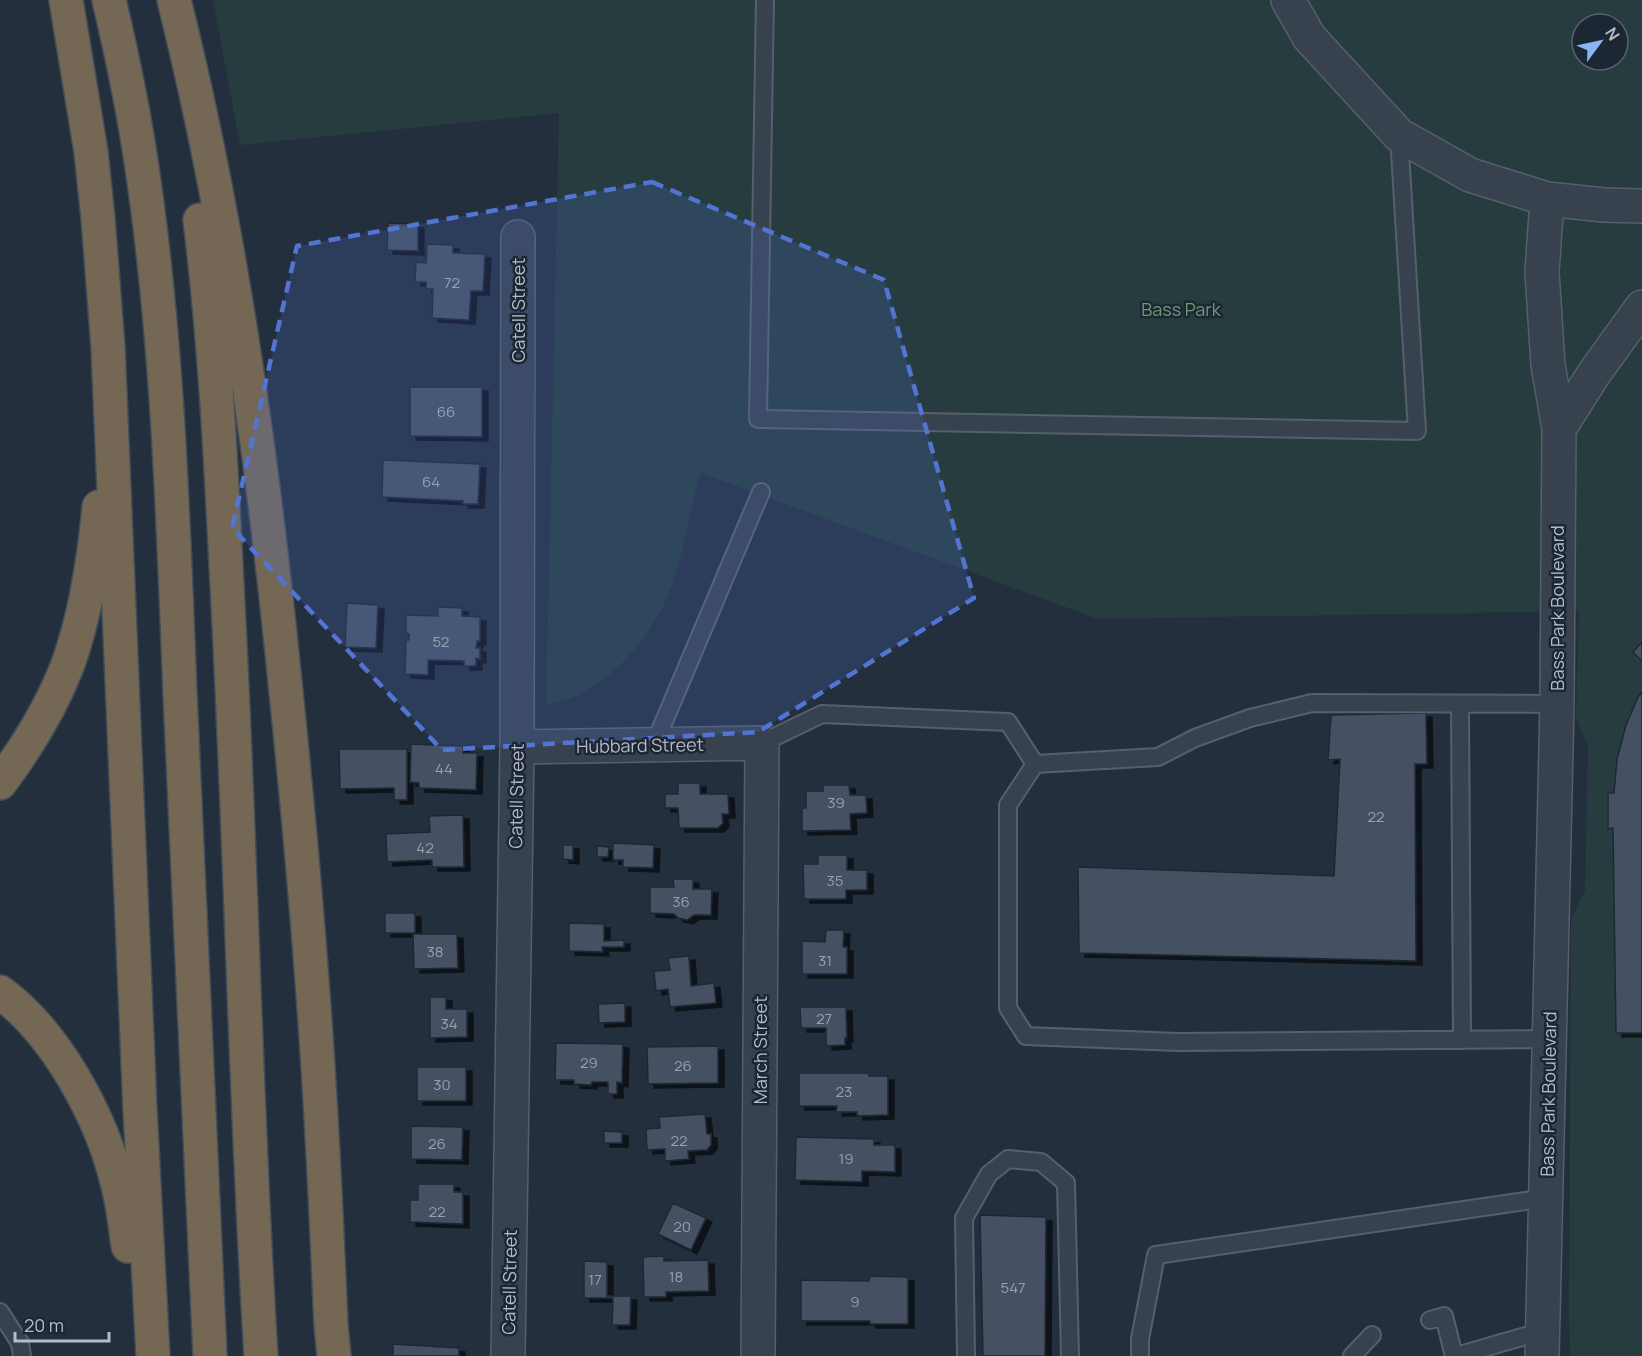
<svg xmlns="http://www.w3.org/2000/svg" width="1642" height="1356" font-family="Manrope,sans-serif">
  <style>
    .green { fill: #263c3f; fill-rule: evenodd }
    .building { fill: #455162; stroke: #1f2835; stroke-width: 1.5; filter: url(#shadow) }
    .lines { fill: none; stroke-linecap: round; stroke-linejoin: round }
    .lane-casing { stroke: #565f6c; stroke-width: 20 }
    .street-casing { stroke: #565f6c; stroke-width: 36 }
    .highway-casing { stroke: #434c59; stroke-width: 36 }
    .lane { stroke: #38414e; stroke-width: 16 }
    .street { stroke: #38414e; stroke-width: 33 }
    .highway { stroke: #746855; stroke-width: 33 }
    .marked { fill: #5274d3; fill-opacity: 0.2; stroke: #5274d3; stroke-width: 4.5; stroke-dasharray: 12 8; stroke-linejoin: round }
    .labels { text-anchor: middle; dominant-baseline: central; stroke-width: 5; stroke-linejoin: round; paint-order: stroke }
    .number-label { font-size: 15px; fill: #98a1af }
    .park-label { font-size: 18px; fill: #6b9a76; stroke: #1d2633 }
    .street-label { font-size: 18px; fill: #b4bcc9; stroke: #1d2633 }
  </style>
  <defs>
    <filter id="shadow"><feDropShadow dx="6" dy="4" stdDeviation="0" flood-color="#0009"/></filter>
  </defs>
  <rect width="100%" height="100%" fill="#242f3e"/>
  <!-- green -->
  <path class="green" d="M213 0H1642V1356H1572L1570 1353 1569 1314 1571 919 1585 891 1588 747 1576 717 1579 611 1098 619 701 473C691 503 687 535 678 566 664 620 627 671 576 696 567 700 556 702 546 705L559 113 240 145ZM1582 24H1618V60H1582Z"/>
  <!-- building -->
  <path class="building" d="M388 223 418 224V251L387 250Z
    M427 244 453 245V253L485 254 483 291H471L469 320 432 318 433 289H426V282H415L416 262 426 263Z
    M410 387H482V437L410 436Z
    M383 460 480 464 478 504H462L463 501 382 497Z
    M347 603 378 605 376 648 345 647Z
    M438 607 462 608V616L480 617V641H477L476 648H480V659L476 658V666H464V661L428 660V675L405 674 406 640H409V634L406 633V615L438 616Z
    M1642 642V661L1633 652Z
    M1642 692V1033H1616L1613 828 1608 829V793H1614L1617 759 1626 725 1638 697Z
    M1426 713 1427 764H1415L1416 961 1079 953 1078 867 1334 876 1340 759 1328 760 1331 715Z
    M411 744 463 746V753H477L476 790 419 788V783L410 782Z
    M339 749H407V800H394V788L340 789Z
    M678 783H700V794H728L729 814H722L723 823 718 828H679L678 808H665V794H678Z
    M823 785H849L850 795H866L867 813 850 814 851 830 802 831V808H806V791H823Z
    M463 815 464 867H432V860L387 862 386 834 430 832 429 816Z
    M613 843 654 845 653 868 623 867V860H613Z
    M563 845H573V860L563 859Z
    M597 846 609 847 608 857H597Z
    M818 855H847V870H867V890H846V899H804L803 864H818Z
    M673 879H693V889H712L711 915H694L687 920 678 918 674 914 650 913V887H674Z
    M385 913H415V933H385Z
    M569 923 604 924V941L624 940V947H602L603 952 569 951Z
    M826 930H844L843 947H847V974H802V941L825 942Z
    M413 934H457L458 968 414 969Z
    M689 956 691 986 714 983 716 1003 670 1007 668 989 656 991 654 971 670 970 668 958Z
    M430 997H446V1009H467V1037L430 1038Z
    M625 1003V1022L599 1023 598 1004Z
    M800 1007H846L847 1038H845V1045L826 1046V1028H801Z
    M556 1043 623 1044 622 1083 617 1082V1094H608V1082H592L591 1085 574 1084V1080H555Z
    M718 1046V1083L648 1084 647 1047Z
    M417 1067H466V1101H417Z
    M799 1073H869V1076H888V1115L857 1116V1112H836L837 1106H799Z
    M705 1114 707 1134H711V1145L707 1150 688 1151 689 1159 665 1161V1149L647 1150 646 1129 660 1128 659 1117Z
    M411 1126 463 1127 462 1160 411 1159Z
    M604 1131 622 1132V1143H604Z
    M796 1137 874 1139V1145H895V1172L862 1171V1182L795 1180Z
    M418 1184H454V1192H463V1224L410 1222V1200H418Z
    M673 1203 706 1218 691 1250 658 1234Z
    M980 1215 1046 1217 1045 1356H983Z
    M664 1256V1261L708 1260 709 1291 666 1292V1297H644L643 1257Z
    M584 1261 607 1262V1296H631L630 1325H612L613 1298H584Z
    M870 1276 908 1277V1324H870V1321H801V1280L869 1281Z
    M393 1344 459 1348V1356H393Z"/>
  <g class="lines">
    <!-- lane casing -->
    <g class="lane-casing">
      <path id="lane" d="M765 0 758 419 1417 431 1399 135
        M1460 704 1462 1040
        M762 743 822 714 1008 722 1035 764
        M654 745 761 492
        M1548 1039 1178 1042 1026 1036 1008 1008V805L1035 764 1158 757 1195 738 1250 718 1312 703 1557 704
        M0 1312 20 1343 22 1356
        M1430 1320 1444 1316 1454 1356
        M966 1356 964 1218 989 1174 1008 1159 1041 1162 1066 1183 1070 1356
        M1140 1356V1339L1156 1255 1546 1198
        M1352 1356 1372 1335
        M1456 1356 1543 1331"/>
    </g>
    <!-- street casing -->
    <g class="street-casing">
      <path id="street" d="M1288 0 1309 37 1399 135 1470 175 1547 199 1604 205 1642 206
        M1559 429 1595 372 1642 307
        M517 747 762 743 758 1356
        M508 1356 517 747 518 237
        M1542 1356 1557 704 1559 429 1548 365 1542 272 1547 199"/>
    </g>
    <!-- highway casing -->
    <g class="highway-casing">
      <path id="highway" d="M66 0 91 152 98 218 108 347 140 1109 153 1356
        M109 0C122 55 134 112 142 168 168 342 173 518 180 693 189 914 198 1135 210 1356
        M174 0C230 224 262 453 285 682 300 827 313 972 321 1117 325 1186 328 1255 331 1325L334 1356
        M200 220C215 341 221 463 227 585 241 842 245 1099 261 1356
        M0 783C27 747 52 706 68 664 86 614 94 560 99 507
        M0 992C56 1033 101 1116 117 1182 123 1203 125 1225 128 1246"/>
    </g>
    <!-- lane -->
    <use href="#lane" class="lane"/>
    <!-- street -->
    <use href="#street" class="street"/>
    <!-- highway -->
    <use href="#highway" class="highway"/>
  </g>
  <!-- marked area -->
  <path class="marked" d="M652 182 884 280 974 598 758 732 442 750 232 528 297 246Z"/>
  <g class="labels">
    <!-- number labels -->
    <g class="number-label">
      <text x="452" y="282">72</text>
      <text x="446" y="411">66</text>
      <text x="431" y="481">64</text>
      <text x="441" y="641">52</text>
      <text x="444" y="768">44</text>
      <text x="836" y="802">39</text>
      <text x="1376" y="816">22</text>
      <text x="425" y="847">42</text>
      <text x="835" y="880">35</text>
      <text x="681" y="901">36</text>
      <text x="435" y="951">38</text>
      <text x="825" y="960">31</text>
      <text x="824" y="1018">27</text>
      <text x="449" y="1023">34</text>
      <text x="589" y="1062">29</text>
      <text x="683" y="1065">26</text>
      <text x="442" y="1084">30</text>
      <text x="844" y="1091">23</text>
      <text x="679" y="1140">22</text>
      <text x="437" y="1143">26</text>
      <text x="846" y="1158">19</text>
      <text x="437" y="1211">22</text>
      <text x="682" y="1226">20</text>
      <text x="676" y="1276">18</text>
      <text x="595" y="1279">17</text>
      <text x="1013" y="1287">547</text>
      <text x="855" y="1301">9</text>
    </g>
    <!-- park labels -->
    <g class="park-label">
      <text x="1181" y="309">Bass Park</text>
    </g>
    <!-- street labels -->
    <g class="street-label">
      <text transform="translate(518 310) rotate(-90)">Catell Street</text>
      <text transform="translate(1557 608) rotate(-90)">Bass Park Boulevard</text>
      <text transform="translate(640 745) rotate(-1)">Hubbard Street</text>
      <text transform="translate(516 796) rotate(-89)">Catell Street</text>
      <text transform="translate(760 1050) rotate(-90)">March Street</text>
      <text transform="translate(1548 1094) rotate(-89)">Bass Park Boulevard</text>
      <text transform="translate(509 1282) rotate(-89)">Catell Street</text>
    </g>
  </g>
  <!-- north arrow -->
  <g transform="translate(1600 42) rotate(57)"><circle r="28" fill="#1d2633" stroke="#59626f" stroke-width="1.5"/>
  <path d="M0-4.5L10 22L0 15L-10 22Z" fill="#8ab4f8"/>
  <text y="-9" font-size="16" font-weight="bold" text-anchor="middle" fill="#b4bcc9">N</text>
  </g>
  <!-- scale -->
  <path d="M15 1332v9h94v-9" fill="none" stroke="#b4bcc9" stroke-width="3"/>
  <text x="24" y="1332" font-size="18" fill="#b4bcc9" stroke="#1d2633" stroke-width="4.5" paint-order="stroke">20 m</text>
</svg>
